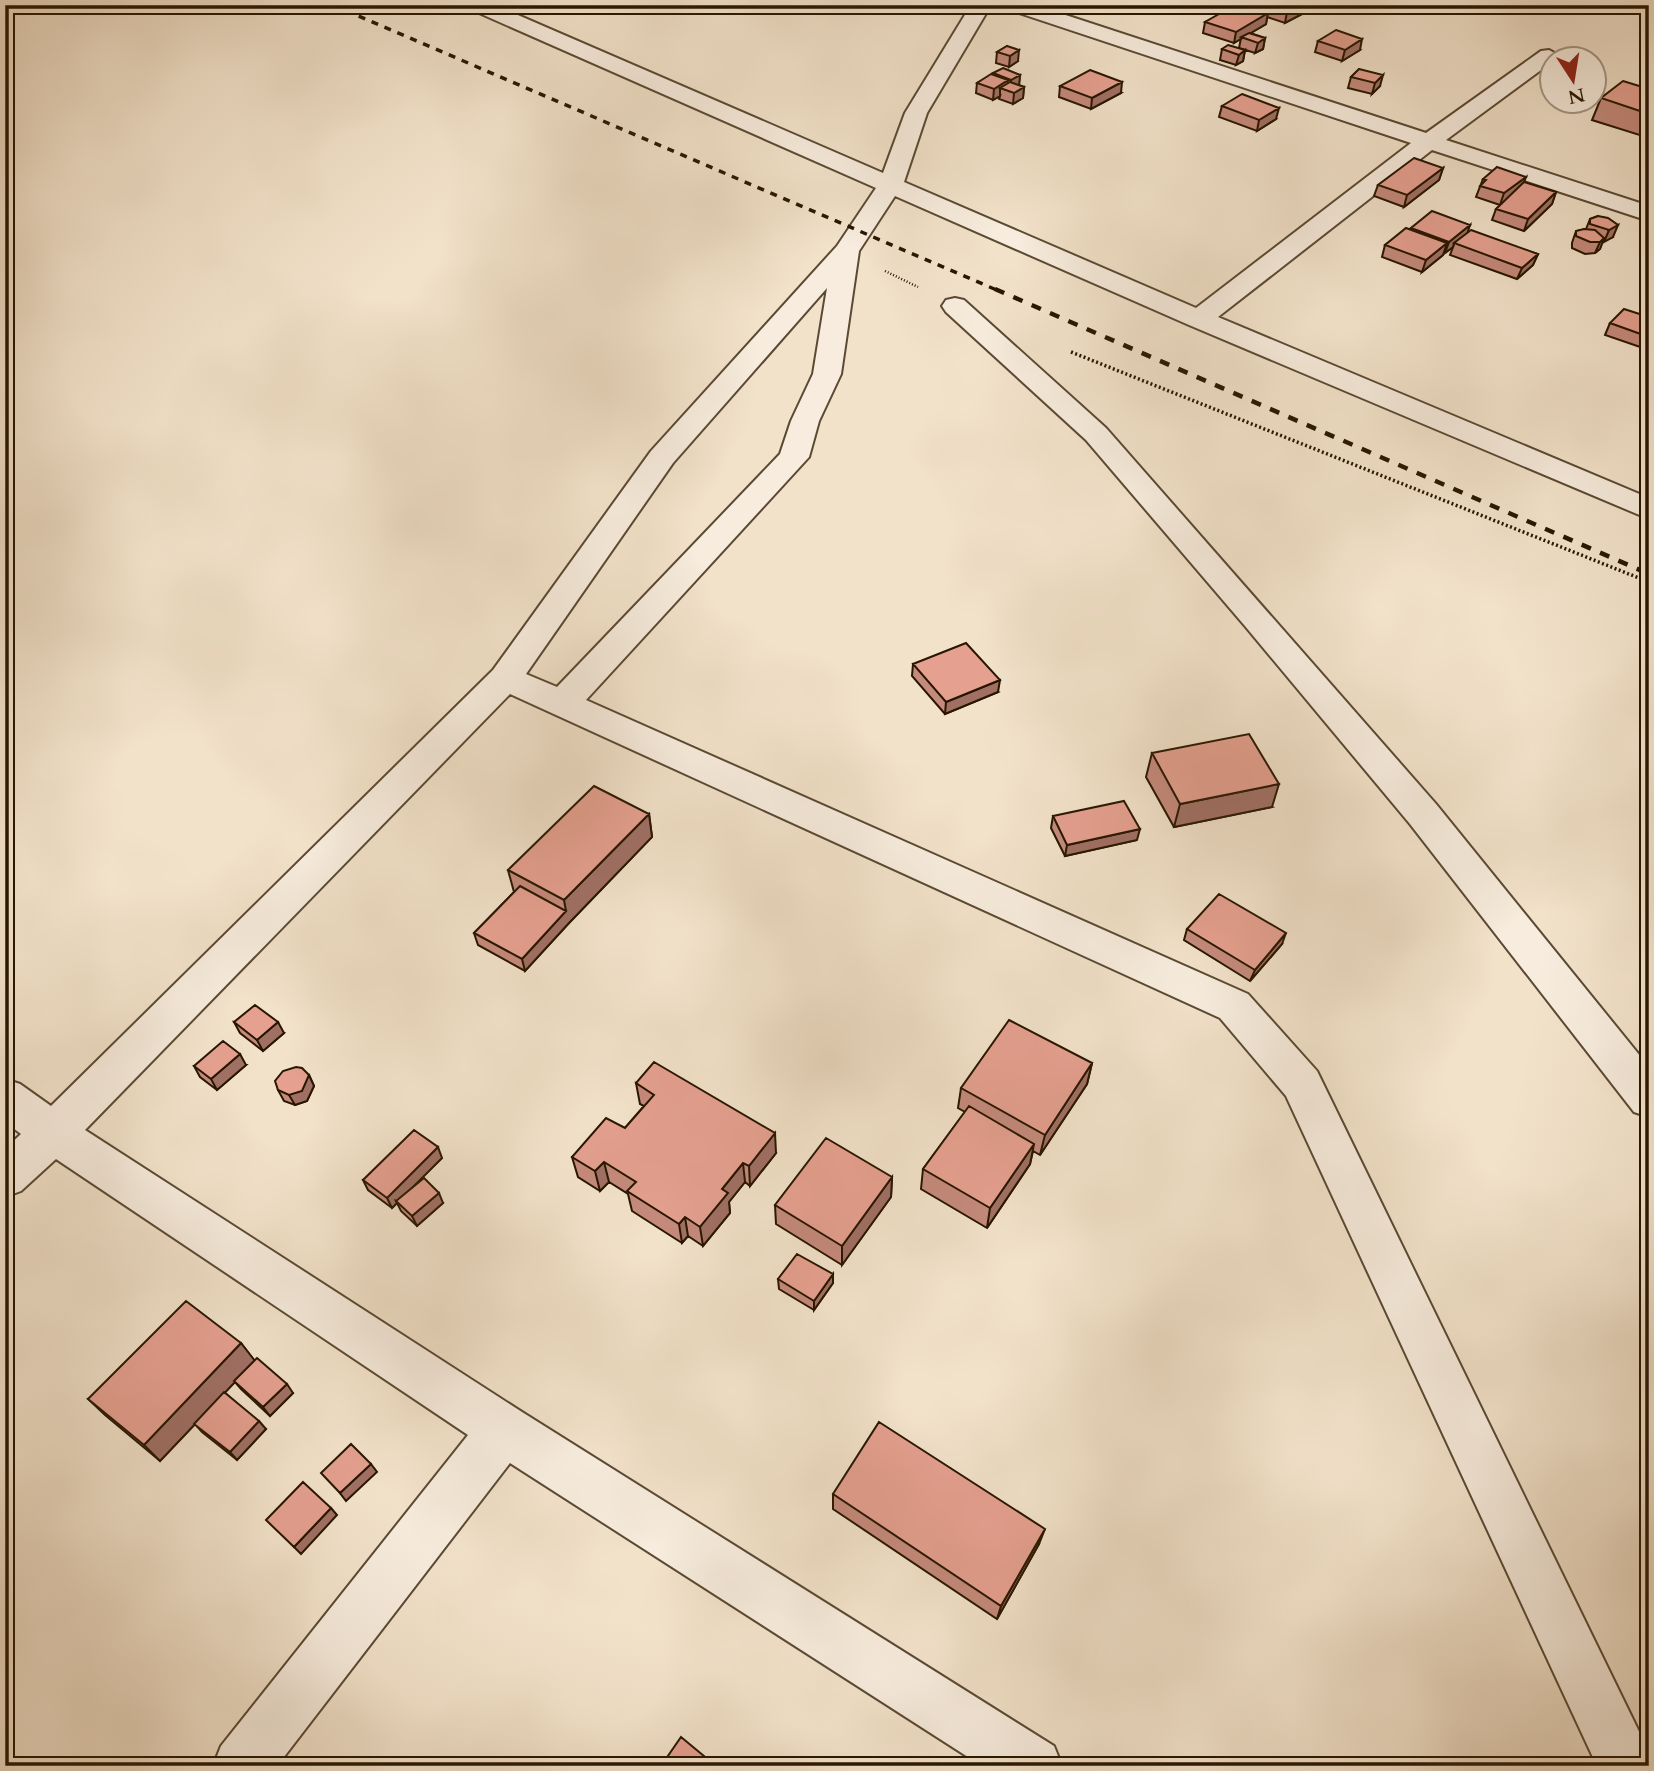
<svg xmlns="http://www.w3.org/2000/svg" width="1654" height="1771" font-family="Cardo,serif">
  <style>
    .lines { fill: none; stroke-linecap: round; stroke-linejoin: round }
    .minor-casing { stroke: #5a4933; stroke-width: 4 }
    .path-far1 { stroke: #281601; stroke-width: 2.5; stroke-dasharray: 1 2; stroke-linecap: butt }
    .path { stroke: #281601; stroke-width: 3.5; stroke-dasharray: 2 2.5; stroke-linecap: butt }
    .minor { fill: #f7ecdd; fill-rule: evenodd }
    .rail-far1 { stroke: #281601; stroke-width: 3.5; stroke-dasharray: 7 7; stroke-linecap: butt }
    .rail { stroke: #281601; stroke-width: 4.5; stroke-dasharray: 10 10; stroke-linecap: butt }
    .wall { fill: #c58a7c; stroke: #281601; stroke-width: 2 }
    .shaded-wall { fill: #a07065; stroke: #281601; stroke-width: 2 }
    .building { fill: #e5a090; stroke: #281601; stroke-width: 2 }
  </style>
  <rect width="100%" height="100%" fill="#f2e2ca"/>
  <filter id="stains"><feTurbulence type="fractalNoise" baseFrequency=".00286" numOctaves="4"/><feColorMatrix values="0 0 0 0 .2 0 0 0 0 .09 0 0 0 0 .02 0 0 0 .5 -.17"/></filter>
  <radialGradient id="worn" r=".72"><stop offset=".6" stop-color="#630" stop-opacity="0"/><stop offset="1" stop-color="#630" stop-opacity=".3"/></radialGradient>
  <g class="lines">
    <!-- minor casing -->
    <g class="minor-casing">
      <path id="minor" d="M467 5H495L883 173 905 113 971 5H991L927 113 904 182 1196 308 1411 143 1007 9 1004 5H1035L1426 133 1541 51 1549 50 1560 56 1446 140 1649 206V221L1432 150 1218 317 1649 498V519L1189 325 895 196 859 251 841 374 819 421 809 457 586 700 1248 994 1317 1071 1646 1746 1649 1766H1597L1286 1096 1220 1018 510 694 85 1130 522 1412 1054 1746 1062 1766H982L510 1463 277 1766H213L221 1746 468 1435 56 1159 21 1191 5 1197V1149L21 1134 5 1122V1079L20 1084 51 1106 493 670 651 451 837 246 876 188 470 9ZM827 288 813 374 791 421 780 454 557 687 526 674 673 463Z
        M955 298 964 300 1106 428 1436 804 1649 1067V1117L1634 1112 1410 824 1245 626 1086 440 946 312 942 306 946 300Z"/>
    </g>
    <!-- path-far1 -->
    <path class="path-far1" d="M885 271 918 287"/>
    <!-- path -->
    <path class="path" d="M1071 352 1649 582"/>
    <!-- minor -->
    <use href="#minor" class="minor"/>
    <!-- rail-far1 -->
    <path class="rail-far1" d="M333 5 999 291"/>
    <!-- rail -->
    <path class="rail" d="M995 289 1649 574"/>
  </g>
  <!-- wall -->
  <path class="wall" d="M1076 5H1094L1089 9Z
    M1251 5H1304L1302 14 1285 23 1267 17 1266 24 1250 33 1265 38 1263 49 1255 53 1239 48 1241 38 1234 43 1203 33 1205 22 1250 7Z
    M1318 41 1360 50 1342 61 1315 52Z
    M1007 46 1018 61 1009 67 996 63 997 52Z
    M1222 49 1245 50 1243 61 1236 65 1220 60Z
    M1359 69 1380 86 1372 94 1348 88 1351 77Z
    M993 73 1020 75 1019 85 1024 87 1023 98 1013 104 999 99 1000 96 993 100 976 93 977 83 993 75Z
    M1060 86 1121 93 1091 109 1059 97Z
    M1649 89V138L1592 120 1601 98Z
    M1222 106 1276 119 1257 131 1219 117Z
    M1649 149V163L1643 161Z
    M1443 168 1439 180 1404 207 1374 196 1378 185Z
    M1483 179 1523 183 1556 192 1552 204 1524 231 1492 220 1496 209 1500 205 1476 197Z
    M1598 216 1613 237 1603 241 1600 249 1595 253 1585 254 1572 248V243L1576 231 1586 229 1590 219Z
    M1470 225 1467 232 1538 254 1533 265 1517 279 1450 255 1453 247 1445 253H1444L1443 255 1422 272 1382 257 1385 245 1410 230 1411 228Z
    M1649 317V350L1605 335 1610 323Z
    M913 664 998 692 945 714 912 676Z
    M1152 753 1272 807 1174 827 1146 777Z
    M649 814 652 837 569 923 525 971 478 945 474 933 514 892 508 870Z
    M1053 816 1137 840 1065 856 1051 828Z
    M1187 929 1282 944 1250 981 1184 940Z
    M234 1022 284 1033 263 1051 240 1033Z
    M1092 1063 1087 1084 1040 1155 1033 1151 1030 1164 987 1228 921 1189 923 1169 965 1112 958 1108 961 1088Z
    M246 1065 217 1090 200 1077 194 1066Z
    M309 1075 314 1086 307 1101 295 1105 284 1101 278 1090Z
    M636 1083 776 1153 750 1186 745 1182 729 1202 730 1213 703 1246 688 1236 682 1243 632 1211 628 1194 609 1182 600 1191 578 1177 572 1157 625 1128 644 1106 640 1104Z
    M442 1158 413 1186 443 1203 417 1226 401 1211 397 1203 392 1208 368 1190 363 1180Z
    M892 1177 891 1197 842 1265 776 1224 775 1205Z
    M833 1274V1283L814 1310 779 1289 778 1279Z
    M241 1343 254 1360 293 1393 270 1416 241 1389 235 1382 224 1392 266 1429 237 1460 202 1432 195 1424 160 1461 105 1415 88 1399Z
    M833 1494 1039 1544 997 1619 833 1509Z"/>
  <!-- shaded-wall -->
  <path class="shaded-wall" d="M1300 5H1304L1302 14 1285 23 1287 12Z
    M1268 13 1266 24 1234 43 1236 32Z
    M1265 38 1263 49 1255 53 1258 43Z
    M1362 39 1360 50 1342 61 1345 50Z
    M1019 50 1018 61 1009 67 1010 56Z
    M1245 50 1243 61 1236 65 1239 55Z
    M1020 75 1019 86 1010 91 1011 80Z
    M1383 75 1380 86 1372 94 1375 83Z
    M1008 80 1007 90 1000 88V96L993 100 994 89Z
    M1122 82 1121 93 1091 109 1092 98Z
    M1024 87 1023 98 1013 104 1014 93Z
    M1279 108 1276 119 1257 131 1259 120Z
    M1443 168 1439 180 1404 207 1407 195Z
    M1526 177 1522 188 1500 205 1504 193Z
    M1556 192 1552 204 1524 231 1528 219Z
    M1470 225 1466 237 1454 243 1453 247 1445 253 1449 242Z
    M1618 225 1613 237 1604 242 1609 230Z
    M1604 238 1600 249 1595 253 1600 242Z
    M1447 243 1443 255 1422 272 1426 260Z
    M1538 254 1533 265 1517 279 1522 268Z
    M1000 680 998 692 945 714 946 702Z
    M1279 784 1272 807 1174 827 1180 804Z
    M649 814 652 837 569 923 525 971 522 959 566 911 564 900Z
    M1140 829 1137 840 1065 856 1067 845Z
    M1286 933 1282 944 1250 981 1255 970Z
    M278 1022 284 1033 263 1051 257 1040Z
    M240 1054 246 1065 217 1090 211 1079Z
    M1092 1063 1087 1084 1040 1155 1045 1135Z
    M309 1075 314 1086 307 1101 295 1105 289 1095Z
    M775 1133 776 1153 750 1186 749 1166Z
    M1034 1144 1030 1164 987 1228 990 1208Z
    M438 1147 442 1158 398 1202 396 1201 397 1203 392 1208 387 1198Z
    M604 1162 609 1182 600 1191 595 1171Z
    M743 1163 745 1182 729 1202 730 1213 703 1246 700 1227 722 1189Z
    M892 1177 891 1197 842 1265V1246Z
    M439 1193 443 1203 417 1226 412 1216Z
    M685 1217 688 1236 682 1243 679 1224Z
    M833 1274V1283L814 1310V1301Z
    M241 1343 255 1361 160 1461 144 1445Z
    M287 1384 293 1393 270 1416 263 1407Z
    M259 1421 266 1429 237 1460 230 1452Z
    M371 1464 377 1472 346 1501 340 1493Z
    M331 1508 337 1515 301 1554 294 1547Z
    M1045 1529 1039 1544 997 1619 1001 1606Z"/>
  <!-- building -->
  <path class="building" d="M1235 5H1243L1268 13 1236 32 1205 22Z
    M1266 5H1300L1287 12Z
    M1336 30 1362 39 1345 50 1318 41Z
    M1249 33 1265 38 1258 43 1241 37Z
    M1228 45 1245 50 1239 55 1222 49Z
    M1007 46 1019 50 1010 56 997 52Z
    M1003 68 1020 75 1011 80 993 73Z
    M1359 69 1383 75 1375 83 1351 77Z
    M1090 70 1122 82 1092 98 1060 86Z
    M991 74 1008 80 994 89 977 83Z
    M1623 81 1649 89V114L1601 98Z
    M1010 82 1024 87 1014 93 1000 88Z
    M1242 94 1279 108 1259 120 1222 106Z
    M1414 158 1443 168 1407 195 1378 185Z
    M1497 167 1526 177 1504 193 1480 186 1486 180 1483 179Z
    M1524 182 1556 192 1528 219 1496 209Z
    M1432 211 1470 225 1449 242 1411 228Z
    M1598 216 1608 218 1618 225 1609 230 1590 224V219Z
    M1406 228 1447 243 1426 260 1385 245Z
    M1584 229 1595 230 1604 238 1600 242H1590L1576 236V231Z
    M1471 230 1538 254 1522 268 1454 243Z
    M1624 309 1649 317V337L1610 323Z
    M966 643 1000 680 946 702 913 664Z
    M1249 734 1279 784 1180 804 1152 753Z
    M594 786 649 814 564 900 508 870Z
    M1124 801 1140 829 1067 845 1053 816Z
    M520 886 566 911 522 959 474 933Z
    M1219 894 1286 933 1255 970 1187 929Z
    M255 1005 278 1022 257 1040 234 1022Z
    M1009 1020 1092 1063 1045 1135 961 1088Z
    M223 1041 240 1054 211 1079 194 1066Z
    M654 1062 775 1133 749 1166 743 1163 722 1189 728 1193 700 1227 685 1217 679 1224 627 1191 636 1182 604 1162 595 1171 572 1157 606 1118 625 1128 654 1095 636 1083Z
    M296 1067 302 1068 309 1075 302 1091 289 1095 278 1090 275 1081 283 1071Z
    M969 1106 1034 1144 990 1208 923 1169Z
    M414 1130 438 1147 387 1198 363 1180Z
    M826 1138 892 1177 842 1246 775 1205Z
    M424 1178 439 1193 412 1216 396 1201Z
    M797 1254 833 1274 814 1301 778 1279Z
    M186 1301 241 1343 144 1445 88 1399Z
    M257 1358 287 1384 263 1407 234 1381Z
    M224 1392 259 1421 230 1452 194 1424Z
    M879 1422 1045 1529 1001 1606 833 1494Z
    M351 1444 371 1464 340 1493 321 1473Z
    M303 1482 331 1508 294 1547 266 1520Z
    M681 1737 716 1766H661Z"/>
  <!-- margin -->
  <rect width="1654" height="1771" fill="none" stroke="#f2e2ca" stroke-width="28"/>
  <rect x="7" y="7" width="1640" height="1757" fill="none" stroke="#281601" stroke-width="3.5"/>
  <rect x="14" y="14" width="1626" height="1743" fill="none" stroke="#281601" stroke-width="2"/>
  <!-- north arrow -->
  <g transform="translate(1573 80) rotate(168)"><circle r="33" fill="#f7ecdd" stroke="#a49685" stroke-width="2"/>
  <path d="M0-5L12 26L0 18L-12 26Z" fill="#8f2418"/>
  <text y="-10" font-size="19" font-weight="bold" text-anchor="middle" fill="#281601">N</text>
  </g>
  <rect width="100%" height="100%" filter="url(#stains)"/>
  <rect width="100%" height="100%" fill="url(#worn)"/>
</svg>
